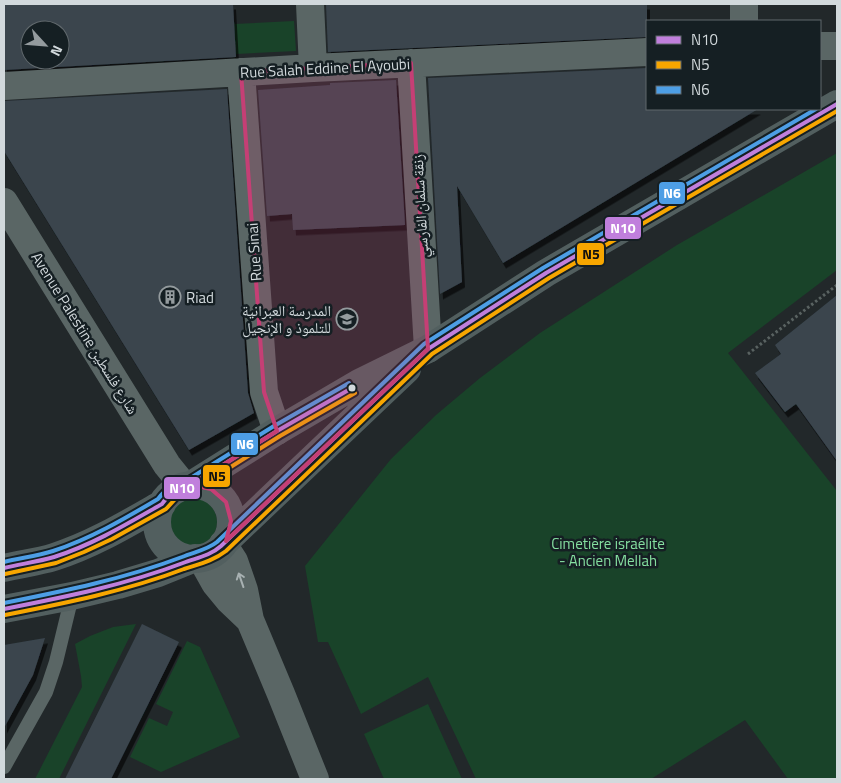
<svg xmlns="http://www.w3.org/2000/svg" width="841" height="783" font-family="'Titillium Web','Noto Naskh Arabic',sans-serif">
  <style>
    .green { fill: #194329 }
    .building { fill: #3a454e; fill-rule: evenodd; filter: url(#shadow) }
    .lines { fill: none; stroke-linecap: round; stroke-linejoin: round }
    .path { stroke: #596261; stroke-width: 3; stroke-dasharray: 2.5 2.5; stroke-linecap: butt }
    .lane { stroke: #5a6665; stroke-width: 14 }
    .street { stroke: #5a6665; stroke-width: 28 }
    .secondary { stroke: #525f5f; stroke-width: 28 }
    .bus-1-casing { stroke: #151f23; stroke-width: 8 }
    .bus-2-casing { stroke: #151f23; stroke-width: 8 }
    .bus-3-casing { stroke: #151f23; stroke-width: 8 }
    .bus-1 { stroke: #c07fdc; stroke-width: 4 }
    .bus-2 { stroke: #f7a600; stroke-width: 4 }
    .bus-3 { stroke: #4d9ee5; stroke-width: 4 }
    .oneway { stroke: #a8b1b2 }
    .marked { fill: #c53f75; fill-opacity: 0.2; stroke: #c53f75; stroke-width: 4; stroke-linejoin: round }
    .bus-dot { fill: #d2d9dc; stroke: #151f23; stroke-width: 2 }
    .labels { text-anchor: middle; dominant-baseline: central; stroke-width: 5; stroke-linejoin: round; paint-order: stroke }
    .street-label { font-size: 15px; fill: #d2d9dc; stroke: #151f23 }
    .poi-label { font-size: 15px; fill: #d2d9dc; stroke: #151f23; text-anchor: start }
    .park-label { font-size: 15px; fill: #85dfa0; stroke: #151f23 }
    .line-badge { stroke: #151f23; stroke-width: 2 }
    .badge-label { font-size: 14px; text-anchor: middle; font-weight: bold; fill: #fff }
    .pale-badge-label { font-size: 14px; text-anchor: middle; font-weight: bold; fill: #111 }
  </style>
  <defs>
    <filter id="shadow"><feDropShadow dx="3" dy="5.5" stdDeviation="0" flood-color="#0009"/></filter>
  </defs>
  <rect width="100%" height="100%" fill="#22282a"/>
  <!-- green -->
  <path class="green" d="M294 21 296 51 236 54 234 24Z
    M837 153V270L728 353 837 491V779H788L745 720 651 779H476L428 677 361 714 328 642H318L305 566 391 459 436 415 480 378 540 333 677 245Z
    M169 522a24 24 0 1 1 48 0a24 24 0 1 1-48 0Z
    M136 624 59 779H35L82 687 81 676 75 644 90 636 113 627Z
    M187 641 200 647 240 737 161 772 130 757 149 718 167 726 173 712 156 704Z
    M428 704 462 779H384L364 734Z"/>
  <!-- building -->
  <path class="building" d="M4 4H233L236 57 4 70ZM30 30H60V60H30Z
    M326 4H647V37L328 52Z
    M647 68V109H758L503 263 457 186 462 282 440 294 428 78Z
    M396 80 405 225 293 230 292 214 267 216 258 90 330 85V83Z
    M227 89 248 393 254 413 189 450 4 151V101Z
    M837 295V461L796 404 785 412 755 373 781 354 775 345Z
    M142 624 179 642 111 779H65Z
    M45 638 33 675 4 728V645Z"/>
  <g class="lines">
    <!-- path -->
    <path class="path" d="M748 354 837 285"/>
    <!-- lane -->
    <path class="lane" d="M4 767 46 692 56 662 72 596"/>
    <!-- street -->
    <path class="street" d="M310 4 313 68
      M744 4V21
      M820 46H837
      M411 63 428 349
      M241 72 264 392 277 431
      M4 86 313 68 647 52
      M4 202 167 465 184 486
      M223 544 234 561 244 590 250 620 281 694 315 779
      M201 558 215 583 229 600 250 620"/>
    <!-- secondary -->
    <path class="secondary" d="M191 485 277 431 359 383 428 349 546 273 837 104
      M157 522a37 37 0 1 1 74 0a37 37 0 1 1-74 0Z
      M226 541 407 369
      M4 568C20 564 38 562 54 557 92 545 127 524 162 504
      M4 609 72 596 118 585 158 573 195 558"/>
    <!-- bus-1 casing -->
    <g class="bus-1-casing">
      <path id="bus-1" d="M4 568C20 564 37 562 54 557 92 545 127 524 162 504 169 493 178 488 191 485L277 431 352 388
        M4 609C65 597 125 585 183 563 196 558 210 556 221 546L428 349 546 273 837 104"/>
    </g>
    <!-- bus-2 casing -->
    <g class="bus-2-casing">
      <path id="bus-2" d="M5 574 56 563 84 552 112 539 166 509 178 496 194 490 280 436 355 393
        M5 615C66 603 126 591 184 569 199 564 213 561 226 551L432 354 549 278 837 111"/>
    </g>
    <!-- bus-3 casing -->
    <g class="bus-3-casing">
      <path id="bus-3" d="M4 562C20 558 37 556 53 551 90 539 124 519 158 499 166 488 175 482 189 479L274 426 349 383
        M4 603C64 591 124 579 182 557 194 552 207 550 217 542L424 344 543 268 816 109"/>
    </g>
    <!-- bus-1 -->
    <use href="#bus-1" class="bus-1"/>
    <!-- bus-2 -->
    <use href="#bus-2" class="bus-2"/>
    <!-- bus-3 -->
    <use href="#bus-3" class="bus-3"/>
  </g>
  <!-- one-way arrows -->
  <defs><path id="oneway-shaft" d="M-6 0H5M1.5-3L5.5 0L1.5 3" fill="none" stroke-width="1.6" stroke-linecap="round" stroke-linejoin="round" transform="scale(1.25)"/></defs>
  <use class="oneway" href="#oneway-shaft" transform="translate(241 580) rotate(-109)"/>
  <!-- marked area -->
  <path class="marked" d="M411 63 428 349 226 541 231 521 226 502 211 489 191 485 277 431 264 392 241 72Z"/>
  <!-- icons -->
  <defs>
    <g id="building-ring" transform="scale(1.125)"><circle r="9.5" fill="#151f23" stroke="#949b9e" stroke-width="1.5"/><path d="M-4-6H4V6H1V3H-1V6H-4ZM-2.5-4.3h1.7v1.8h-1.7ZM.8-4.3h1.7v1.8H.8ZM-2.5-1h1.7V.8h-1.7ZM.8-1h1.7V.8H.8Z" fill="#949b9e"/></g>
    <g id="school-ring" transform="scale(1.125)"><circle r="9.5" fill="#151f23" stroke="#949b9e" stroke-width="1.5"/><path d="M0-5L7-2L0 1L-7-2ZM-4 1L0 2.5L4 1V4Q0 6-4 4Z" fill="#949b9e"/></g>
  </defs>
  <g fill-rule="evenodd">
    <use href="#building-ring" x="170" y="297"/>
    <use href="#school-ring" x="347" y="319"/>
  </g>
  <!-- markers -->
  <circle class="bus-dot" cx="352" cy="388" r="4.5"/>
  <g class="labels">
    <!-- street labels -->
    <g class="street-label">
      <text transform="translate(325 68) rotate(-3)">Rue Salah Eddine El Ayoubi</text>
      <text transform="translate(420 206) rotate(-93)">زنقة سلمان الفارسي</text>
      <text transform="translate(254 252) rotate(-94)">Rue Sinai</text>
      <text transform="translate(85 333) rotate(58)">Avenue Palestine شارع فلسطين</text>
    </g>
    <!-- poi labels -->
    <g class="poi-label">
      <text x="186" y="297">Riad</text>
      <text x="331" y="310" text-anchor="end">المدرسة العبرانية<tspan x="331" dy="17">للتلموذ و الإنجيل</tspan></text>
    </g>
    <!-- park labels -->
    <g class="park-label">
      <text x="608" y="543">Cimetière israélite<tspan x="608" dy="17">- Ancien Mellah</tspan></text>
    </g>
  </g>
  <g class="line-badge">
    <rect x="658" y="181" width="28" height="24" rx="5" fill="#4d9ee5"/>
    <rect x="604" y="216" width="38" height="24" rx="5" fill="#c07fdc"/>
    <rect x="576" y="242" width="29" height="24" rx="5" fill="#f7a600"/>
    <rect x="230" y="432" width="29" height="24" rx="5" fill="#4d9ee5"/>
    <rect x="202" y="464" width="29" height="24" rx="5" fill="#f7a600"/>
    <rect x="163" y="476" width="38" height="24" rx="5" fill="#c07fdc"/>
  </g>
  <g class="badge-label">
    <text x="672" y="198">N6</text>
    <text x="623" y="233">N10</text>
    <text x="245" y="449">N6</text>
    <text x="182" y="493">N10</text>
  </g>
  <g class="pale-badge-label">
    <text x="591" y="259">N5</text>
    <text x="217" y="481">N5</text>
  </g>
  <!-- border -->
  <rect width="841" height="783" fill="none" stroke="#d2d9dc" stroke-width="10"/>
  <!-- legend -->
  <rect x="646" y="20" width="175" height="90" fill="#151f23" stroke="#61696d"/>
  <rect x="656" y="36" width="25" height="8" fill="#c07fdc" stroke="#61696d"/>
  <text x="691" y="45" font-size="15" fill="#d2d9dc">N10</text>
  <rect x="656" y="61" width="25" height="8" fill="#f7a600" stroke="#61696d"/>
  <text x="691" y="70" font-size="15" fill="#d2d9dc">N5</text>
  <rect x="656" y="86" width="25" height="8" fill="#4d9ee5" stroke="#61696d"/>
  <text x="691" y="95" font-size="15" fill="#d2d9dc">N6</text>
  <!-- north arrow -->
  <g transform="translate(45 45) rotate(116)"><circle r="24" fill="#151f23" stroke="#61696d"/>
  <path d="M0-4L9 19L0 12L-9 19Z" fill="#949b9e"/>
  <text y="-8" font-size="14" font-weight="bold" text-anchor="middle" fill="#d2d9dc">N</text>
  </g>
</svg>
